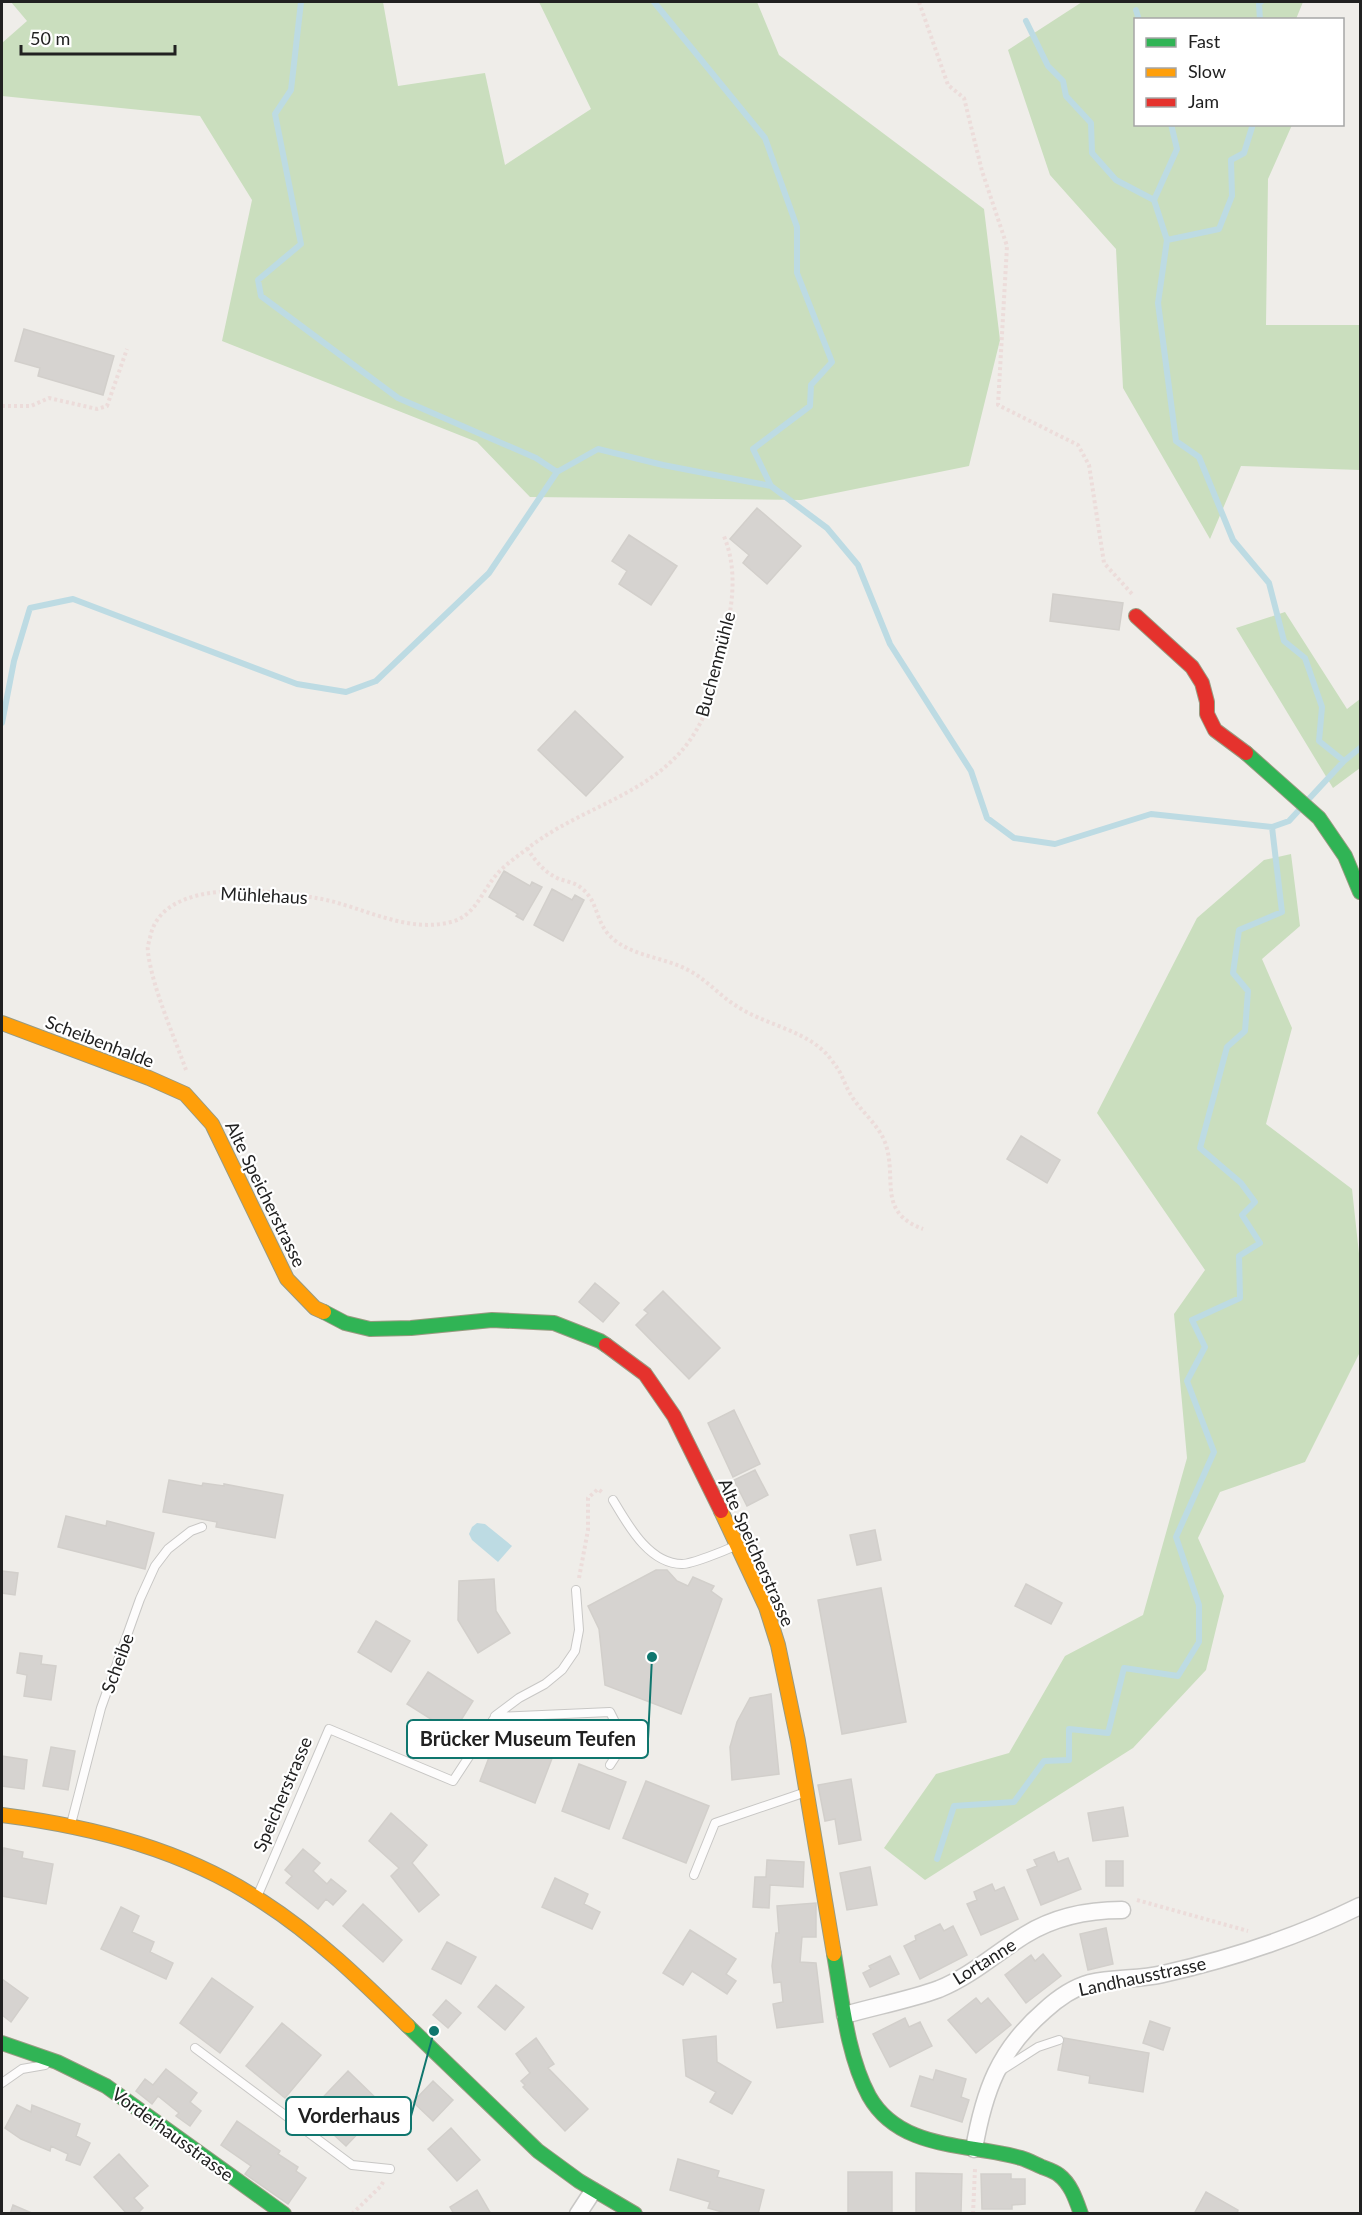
<svg xmlns="http://www.w3.org/2000/svg" width="1362" height="2215" font-family="Lato,sans-serif">
  <style>
    .forest { fill: #cadebe }
    .water { fill: #bddbe3 }
    .lines { fill: none; stroke-linecap: round; stroke-linejoin: round }
    .stream { stroke: #bddbe3; stroke-width: 6 }
    .building { fill: #d6d3d0; stroke: #d2cfcb; stroke-width: 1.5 }
    .lane-casing { stroke: #c8c7c5; stroke-width: 10 }
    .street-casing { stroke: #c8c7c5; stroke-width: 19 }
    .fast-casing { stroke: #989a80; stroke-width: 16 }
    .slow-casing { stroke: #989a80; stroke-width: 16 }
    .jam-casing { stroke: #989a80; stroke-width: 16 }
    .path { stroke: #ecdcda; stroke-width: 4; stroke-dasharray: 3 3; stroke-linecap: butt }
    .lane { stroke: #fdfcfc; stroke-width: 8 }
    .street { stroke: #fdfcfc; stroke-width: 16 }
    .fast { stroke: #30b455; stroke-width: 14 }
    .slow { stroke: #ff9f0a; stroke-width: 14 }
    .jam { stroke: #e5322d; stroke-width: 14 }
    .labels { text-anchor: middle; dominant-baseline: central; stroke-width: 4.5; stroke-linejoin: round; paint-order: stroke }
    .street-label { font-size: 18px; fill: #212121; stroke: #fff }
    .leader { fill: none; stroke: #0f766e; stroke-width: 2 }
    .callout-dot { fill: #0f766e; stroke: #fff; stroke-width: 2 }
    .callout { fill: #fff; stroke: #0f766e; stroke-width: 2 }
    .callout-label { font-size: 20px; text-anchor: middle; font-weight: bold; fill: #212121 }
  </style>
  <rect width="100%" height="100%" fill="#efede9"/>
  <!-- forest -->
  <path class="forest" d="M11 2H383L398 86 485 73 505 165 591 109 539 2H757L779 55 984 209 1000 340 969 466 801 500 530 497 477 442 222 341 252 200 200 116 2 96V43L27 21Z
    M1082 2H1303L1296 19 1136 20V124L1292 125 1268 179 1266 325H1360V470L1241 466 1210 539 1123 388 1116 249 1050 175 1008 50Z
    M1285 612 1347 709 1360 699V768L1333 788 1236 628Z
    M1291 854 1300 926 1262 959 1292 1028 1266 1124 1352 1189 1360 1263V1352L1305 1462 1220 1492 1198 1538 1224 1596 1206 1670 1133 1748 925 1880 884 1848 936 1774 1009 1753 1065 1656 1143 1615 1187 1458 1174 1314 1205 1270 1097 1113 1197 918 1264 860Z"/>
  <!-- water -->
  <path class="water" d="M477 1523 485 1524 512 1546 498 1562 472 1540 469 1534 472 1527Z"/>
  <g class="lines">
    <!-- stream -->
    <path class="stream" d="M301 2 291 90 275 114 301 244 258 280 261 296 398 398 536 458 557 472
      M654 2 765 138 797 227V273L832 362 811 385 810 406 753 449 771 486
      M1136 10 1139 20
      M1260 20 1259 4 1261 2
      M1026 21 1048 66 1063 81 1066 96 1091 123 1092 153 1116 180 1154 200
      M1253 124 1244 153 1231 160 1232 196 1219 229 1167 240 1158 303 1176 441 1199 457 1233 540 1269 583 1284 641 1305 658 1322 707 1319 741 1344 761
      M1167 240 1154 200 1177 149 1171 124
      M2 723 14 661 30 608 73 599 297 684 346 692 376 681 489 573 557 472 598 449 663 465 771 486 827 528 858 565 890 644 971 771 987 818 1014 838 1055 844 1151 814 1272 827 1289 821 1300 809
      M1307 801 1344 761 1360 748
      M937 1859 954 1806 1014 1802 1044 1761 1069 1760V1729L1108 1733 1124 1668 1178 1676 1199 1642V1605L1176 1537 1214 1452 1187 1381 1205 1347 1192 1320 1240 1298 1239 1256 1260 1243 1242 1215 1255 1202 1241 1183 1200 1148 1227 1047 1245 1031 1248 991 1233 973 1239 930 1282 912 1272 827"/>
  </g>
  <!-- building -->
  <path class="building" d="M24 329 114 356 103 395 38 376 40 368 15 361Z
    M757 508 801 546 767 584 743 563 749 555 730 539Z
    M629 535 677 566 651 605 619 584 627 571 612 561Z
    M1053 594 1123 603 1119 630 1050 621Z
    M575 711 623 757 586 796 538 750Z
    M504 871 530 886 532 882 542 887 523 920 516 916 518 914 489 897Z
    M552 889 572 900 575 895 584 900 563 941 534 925Z
    M1021 1136 1060 1160 1047 1183 1007 1159Z
    M595 1283 619 1303 603 1322 579 1302Z
    M663 1291 720 1348 689 1379 636 1325 648 1313 644 1310Z
    M734 1410 760 1464 733 1477 708 1423Z
    M755 1470 768 1495 747 1506 734 1480Z
    M169 1480 202 1486 203 1483 224 1486V1484L283 1495 275 1538 216 1527 217 1522 163 1512Z
    M66 1516 106 1526 107 1521 154 1533 145 1569 58 1547Z
    M875 1530 881 1560 857 1565 850 1535Z
    M656 1570H667L677 1581 688 1586 693 1577 714 1586 711 1591 722 1599 681 1714 605 1685 599 1629 588 1606Z
    M2 1571 18 1573 15 1595 2 1593Z
    M494 1579 496 1611 510 1633 478 1653 458 1620 459 1581Z
    M1026 1584 1062 1603 1051 1624 1015 1606Z
    M881 1588 906 1722 842 1734 818 1600Z
    M376 1621 410 1641 391 1672 358 1652Z
    M20 1653 42 1656 41 1664 56 1666 51 1700 24 1696 27 1675 17 1673Z
    M428 1672 473 1701 453 1733 407 1704Z
    M771 1694 779 1774 732 1780 730 1747 737 1722 750 1698Z
    M501 1726 556 1748 535 1803 480 1781Z
    M51 1747 75 1751 68 1790 43 1786Z
    M2 1756 27 1760 24 1789 2 1786Z
    M579 1764 626 1782 609 1829 562 1811Z
    M851 1779 861 1840 839 1844 835 1819 825 1821 818 1785Z
    M646 1781 709 1806 686 1863 623 1838Z
    M1123 1807 1128 1836 1093 1841 1088 1813Z
    M391 1813 427 1845 412 1863 439 1895 419 1912 391 1876 399 1868 369 1841Z
    M4 1848 23 1852 22 1858 53 1864 46 1904 2 1896V1859Z
    M303 1849 320 1863 313 1871 327 1884 331 1879 346 1891 333 1905 326 1899 318 1909 286 1883 292 1876 285 1870Z
    M1054 1852 1058 1862 1068 1858 1081 1889 1041 1905 1027 1870 1037 1866 1034 1860Z
    M767 1860 804 1862 803 1887 770 1885 769 1908 753 1907 755 1877H766Z
    M1106 1861H1123V1886H1106Z
    M870 1867 877 1905 847 1910 840 1873Z
    M555 1878 588 1894 584 1904 600 1912 592 1929 542 1907Z
    M992 1884 995 1891 1004 1887 1018 1919 981 1935 967 1904 977 1900 974 1892Z
    M816 1903V1937H802L800 1962 816 1963 823 2022 777 2028 773 2004 783 2002 781 1982 774 1983 772 1966 776 1933H779L777 1906Z
    M363 1904 402 1940 383 1962 343 1926Z
    M121 1907 139 1916 132 1932 154 1942 150 1952 173 1963 166 1979 101 1949Z
    M940 1924 944 1931 953 1926 967 1955 920 1979 904 1946 916 1940 915 1936Z
    M1106 1928 1113 1964 1088 1970 1080 1934Z
    M690 1930 736 1959 726 1974 736 1981 727 1994 692 1971 683 1985 663 1973Z
    M447 1942 476 1957 461 1984 432 1969Z
    M1043 1954 1061 1976 1026 2003 1005 1975 1031 1955 1035 1961Z
    M890 1956 899 1974 870 1987 863 1973 871 1969 869 1966Z
    M212 1978 253 2007 220 2053 180 2023Z
    M2 1979 28 1998 11 2022 2 2015Z
    M496 1985 524 2007 505 2030 478 2007Z
    M976 1998 981 2004 988 1998 1011 2025 976 2053 948 2020Z
    M446 2000 461 2013 448 2028 433 2015Z
    M905 2018 909 2027 920 2022 932 2046 890 2067 873 2034Z
    M1150 2021 1170 2028 1163 2050 1143 2043Z
    M282 2023 321 2055 285 2098 246 2066Z
    M716 2036 717 2062 751 2082 732 2114 710 2102 716 2092 686 2076 683 2040Z
    M536 2038 554 2064 548 2068 588 2109 565 2131 523 2087 525 2085 521 2081 530 2073 516 2054Z
    M1064 2038 1149 2053 1143 2092 1089 2083 1090 2076 1058 2070Z
    M166 2069 197 2093 190 2102 201 2111 190 2126 176 2116 179 2113 158 2096 152 2104 136 2091 145 2079 153 2085Z
    M936 2070 966 2079 961 2097 969 2100 962 2122 911 2106 920 2076 933 2080Z
    M348 2071 384 2106 346 2146 309 2112Z
    M433 2081 453 2100 433 2121 413 2102Z
    M17 2105 31 2112 32 2105 80 2124 76 2136 90 2143 80 2165 66 2160 68 2154 51 2146 50 2151 21 2139 5 2128Z
    M237 2121 280 2151 278 2154 298 2167 296 2171 306 2178 288 2204 245 2174 251 2166 221 2145Z
    M451 2128 480 2160 457 2181 428 2149Z
    M119 2154 148 2186 134 2198 143 2208 137 2214H127L94 2177Z
    M678 2159 719 2171 717 2177 764 2190 758 2214H729L708 2208 710 2202 670 2190Z
    M848 2172H892V2214H848Z
    M916 2173 962 2174 961 2214H916Z
    M981 2174H1011V2179H1025V2204L1012 2205V2209H982Z
    M477 2190 491 2214H454L450 2207Z
    M1206 2192 1238 2210 1237 2214H1194Z
    M13 2205 34 2214H10Z"/>
  <g class="lines">
    <!-- lane casing -->
    <g class="lane-casing">
      <path id="lane" d="M613 1500C628 1525 649 1564 682 1564 692 1564 724 1551 735 1546
        M495 1716 519 1698 545 1684 562 1670 575 1651 579 1630 576 1590
        M71 1824 101 1708 140 1599 155 1566 168 1549 191 1531 202 1527
        M694 1875 715 1823 806 1792
        M257 1897 329 1729 453 1781 495 1717 610 1712 625 1742 610 1765
        M195 2048 352 2165 390 2169
        M1002 2070 1038 2047 1059 2040
        M2 2083 22 2069 45 2065"/>
    </g>
    <!-- street casing -->
    <g class="street-casing">
      <path id="street" d="M845 2015C876 2006 909 2000 939 1989 971 1976 996 1953 1025 1935 1054 1917 1089 1910 1122 1910
        M974 2149C984 2091 999 2050 1044 2011 1058 1998 1072 1988 1090 1983 1114 1977 1139 1980 1163 1974 1230 1959 1299 1936 1360 1906
        M578 2214 593 2191"/>
    </g>
    <!-- fast casing -->
    <g class="fast-casing">
      <path id="fast" d="M1246 753 1319 818 1345 856 1360 892
        M324 1312 345 1323 370 1329 411 1328 492 1320 554 1323 600 1341 606 1345
        M834 1954C842 1999 847 2055 869 2096 900 2151 969 2143 1021 2158 1028 2160 1035 2164 1042 2167 1047 2169 1054 2171 1059 2175 1071 2184 1076 2200 1081 2214
        M408 2026 538 2151 579 2181 635 2214
        M2 2043 57 2062 106 2086 284 2214"/>
    </g>
    <!-- slow casing -->
    <g class="slow-casing">
      <path id="slow" d="M2 1023 149 1078 185 1094 212 1124 287 1279 315 1308 324 1312
        M721 1511 766 1607 778 1645 798 1741 834 1954
        M2 1815C94 1827 185 1850 263 1902 316 1936 363 1982 408 2026"/>
    </g>
    <!-- jam casing -->
    <g class="jam-casing">
      <path id="jam" d="M1136 616 1192 667 1202 683 1207 702V714L1215 730 1246 753
        M606 1345 645 1374 674 1416 721 1511"/>
    </g>
    <!-- path -->
    <path class="path" d="M919 2 948 85 964 98 982 171 1007 246 998 405 1078 445 1089 465 1104 563 1133 595
      M2 406H31L49 398 97 409 107 406 127 349
      M527 848C536 862 544 872 559 879 566 881 575 883 580 887 601 902 593 925 617 942 638 957 666 958 688 970 706 979 719 995 735 1005 761 1023 798 1029 820 1048 827 1053 833 1062 838 1069 844 1079 847 1091 855 1101 865 1115 880 1127 886 1145 897 1180 877 1212 923 1229
      M186 1070C174 1036 152 987 148 952 147 947 149 942 150 938 161 876 271 890 316 898 360 905 405 934 451 922 476 916 482 890 498 873 506 864 518 856 528 848 590 800 671 793 705 713 714 692 717 667 723 646 732 609 739 570 723 534
      M579 1578 588 1530V1498L598 1489 603 1493
      M1137 1900 1248 1931
      M352 2214 381 2186 384 2180
      M973 2214 975 2169"/>
    <!-- lane -->
    <use href="#lane" class="lane"/>
    <!-- street -->
    <use href="#street" class="street"/>
    <!-- fast -->
    <use href="#fast" class="fast"/>
    <!-- slow -->
    <use href="#slow" class="slow"/>
    <!-- jam -->
    <use href="#jam" class="jam"/>
  </g>
  <g class="labels">
    <!-- street labels -->
    <g class="street-label">
      <text transform="translate(715 664) rotate(-75)">Buchenmühle</text>
      <text transform="translate(264 895) rotate(3)">Mühlehaus</text>
      <text transform="translate(100 1041) rotate(21)">Scheibenhalde</text>
      <text transform="translate(266 1194) rotate(64)">Alte Speicherstrasse</text>
      <text transform="translate(757 1552) rotate(66)">Alte Speicherstrasse</text>
      <text transform="translate(117 1663) rotate(-70)">Scheibe</text>
      <text transform="translate(282 1794) rotate(-67)">Speicherstrasse</text>
      <text transform="translate(984 1961) rotate(-32)">Lortanne</text>
      <text transform="translate(1142 1976) rotate(-12)">Landhausstrasse</text>
      <text transform="translate(173 2134) rotate(36)">Vorderhausstrasse</text>
    </g>
  </g>
  <!-- callouts -->
  <path class="leader" d="M652 1657L648 1739M434 2031L411 2116"/>
  <g class="callout-dot">
    <circle cx="652" cy="1657" r="6"/>
    <circle cx="434" cy="2031" r="6"/>
  </g>
  <g class="callout">
    <rect x="407" y="1720" width="241" height="38" rx="6"/>
    <rect x="286" y="2097" width="125" height="38" rx="6"/>
  </g>
  <g class="callout-label">
    <text x="528" y="1746">Brücker Museum Teufen</text>
    <text x="349" y="2123">Vorderhaus</text>
  </g>
  <!-- border -->
  <rect width="1362" height="2215" fill="none" stroke="#212121" stroke-width="6"/>
  <!-- legend -->
  <rect x="1134" y="18" width="210" height="108" fill="#ffffff" stroke="#a6a6a6" stroke-width="1.5"/>
  <rect x="1146" y="38" width="30" height="9" fill="#30b455" stroke="#a6a6a6" stroke-width="1.5"/>
  <text x="1188" y="48" font-size="18" fill="#212121">Fast</text>
  <rect x="1146" y="68" width="30" height="9" fill="#ff9f0a" stroke="#a6a6a6" stroke-width="1.5"/>
  <text x="1188" y="78" font-size="18" fill="#212121">Slow</text>
  <rect x="1146" y="98" width="30" height="9" fill="#e5322d" stroke="#a6a6a6" stroke-width="1.5"/>
  <text x="1188" y="108" font-size="18" fill="#212121">Jam</text>
  <!-- scale -->
  <path d="M21 45v9h154v-9" fill="none" stroke="#212121" stroke-width="3"/>
  <text x="30" y="45" font-size="18" fill="#212121" stroke="#ffffff" stroke-width="4.5" paint-order="stroke">50 m</text>
</svg>
